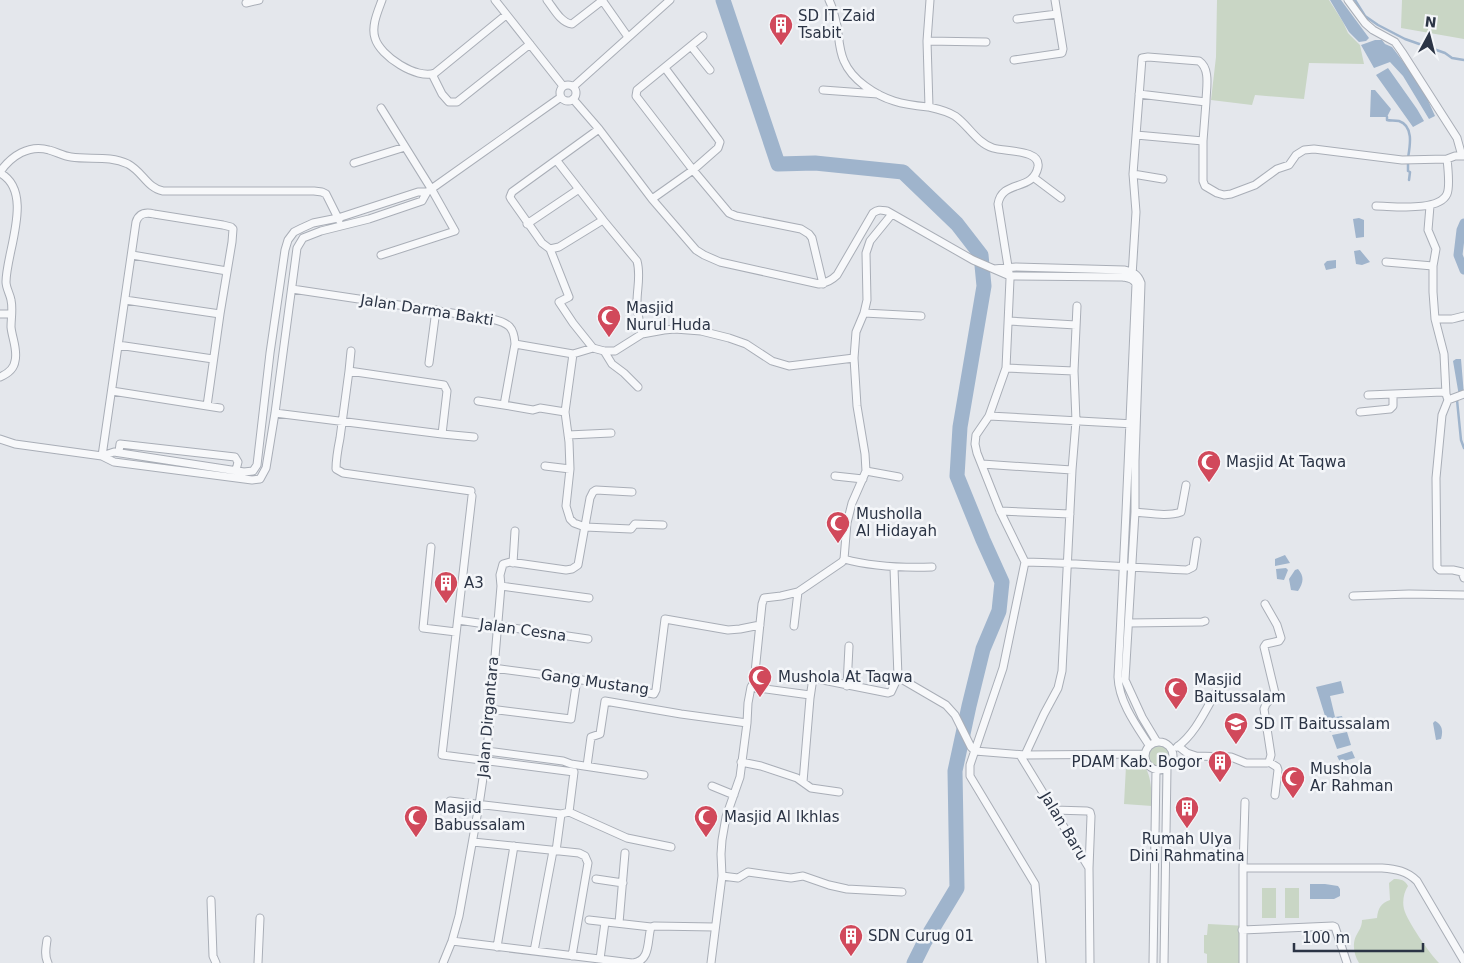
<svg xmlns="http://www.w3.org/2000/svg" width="1464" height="963" font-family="'DejaVu Sans',sans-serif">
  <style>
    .green { fill: #c9d6c5 }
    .water { fill: #9fb4cc }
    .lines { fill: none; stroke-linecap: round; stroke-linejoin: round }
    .stream { stroke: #9fb4cc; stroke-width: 2.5 }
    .canal { stroke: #9fb4cc; stroke-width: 9 }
    .river { stroke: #9fb4cc; stroke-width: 15 }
    .minor-casing { stroke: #a9aeb7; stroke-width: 9 }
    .minor { stroke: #f7f8fa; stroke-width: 7 }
    .labels { text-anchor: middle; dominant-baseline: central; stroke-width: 5; stroke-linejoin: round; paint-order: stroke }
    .poi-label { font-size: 15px; fill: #2b3445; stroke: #f4f6f9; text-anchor: start }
    .street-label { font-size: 15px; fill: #2b3445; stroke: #f4f6f9 }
  </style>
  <rect width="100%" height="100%" fill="#e4e7ec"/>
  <!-- green -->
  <path class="green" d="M1217 0H1329L1343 22 1348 33 1360 45 1364 64 1309 63 1304 99 1255 95 1252 105 1211 100 1216 57Z
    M1402 0H1464V39L1401 28Z
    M1147 756a12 12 0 1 1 24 0a12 12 0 1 1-24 0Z
    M1132 761C1153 761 1151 791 1152 806L1124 804 1126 766Z
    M1394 879C1401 879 1405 880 1408 886 1404 892 1402 901 1404 909 1407 921 1430 954 1439 963H1359C1354 955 1352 944 1356 936 1359 930 1362 927 1362 920L1377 918C1378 908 1381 903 1390 900L1389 883Z
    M1262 888H1276V918H1262Z
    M1285 888H1299V918H1285Z
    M1208 924 1247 926 1246 963H1207V954L1204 953V935H1207Z"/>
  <!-- water -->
  <path class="water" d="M1330 0H1341L1369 38 1366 41 1359 42 1349 32Z
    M1375 40H1382L1385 44 1392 47 1408 68 1427 98 1435 116 1429 119 1403 76 1390 62 1374 68 1361 45Z
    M1388 68 1417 109 1424 121 1413 127 1376 75Z
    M1371 90H1375L1391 109 1387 117H1370Z
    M1359 218 1364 220V237L1356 238 1353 219Z
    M1360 250 1370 262 1362 265 1356 264 1354 251Z
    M1336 260V268L1326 270 1324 264 1327 261Z
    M1456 359H1461L1464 395 1459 396 1453 361Z
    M1285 555 1290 563 1275 566V559Z
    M1286 568 1288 570 1284 580 1277 579 1276 569Z
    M1298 569C1305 577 1303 583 1298 591L1291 590 1289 579 1295 570Z
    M1341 681 1344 693 1330 696 1335 717 1342 716 1345 726 1330 732 1316 687Z
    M1435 721C1443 725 1443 732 1441 739L1436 740 1433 723Z
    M1347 732 1351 745 1337 749 1332 735Z
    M1352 751 1355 758 1340 762 1337 756Z
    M1310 884H1325L1338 886 1340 889V896L1334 899H1310Z"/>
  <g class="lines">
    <!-- stream -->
    <path class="stream" d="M1355 0 1365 16 1378 25 1405 39 1445 53 1452 58 1464 60
      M1387 117V120C1390 121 1395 120 1399 121 1414 126 1410 146 1408 158
      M1408 164V171L1410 172 1409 180
      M1457 400 1461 440 1464 448"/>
    <!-- canal -->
    <path class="canal" d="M1464 223 1461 230 1458 255 1464 270"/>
    <!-- river -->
    <path class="river" d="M723 0 778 164 815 163 903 172 957 224 981 255 984 286 960 427 957 476 983 540 1002 582 999 611 983 649 969 706 955 771 957 888 925 941 914 963"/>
    <!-- minor casing -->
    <g class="minor-casing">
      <path id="minor" d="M382 0C378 11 371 26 375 38 380 56 417 80 435 73L506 15
        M495 0 563 86
        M547 0C554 9 561 23 572 24L603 0
        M602 0 628 37
        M829 0C833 8 835 17 837 26 839 38 839 50 844 61 852 80 875 95 894 101 906 105 918 106 929 107
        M930 0 927 41 929 107C938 109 947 111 955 116 968 125 977 143 993 148 1005 152 1041 149 1038 167 1033 192 1002 179 998 204L1010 279 1006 368 989 416 976 435 975 444 977 453 1000 511 1025 562 1003 668 970 765V776L1035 884 1042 963
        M1348 0 1365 23 1373 30 1395 42 1402 52 1457 138 1462 156
        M246 3 259 0
        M1017 19 1057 14
        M703 36 637 90 636 96 693 170 729 213 736 216 801 229 809 234 812 238 823 284
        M927 41 986 42
        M691 46 710 70
        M1014 60 1062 53 1063 49 1055 0
        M432 74 442 94 449 102H457L530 44
        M560 93a8 8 0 1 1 16 0a8 8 0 1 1-16 0Z
        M573 87 670 0
        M823 90 878 94
        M1139 94 1206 102 1203 141V181L1205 186 1217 193 1224 195 1231 194 1255 185 1277 169 1289 165 1296 155 1304 150 1314 149 1402 160 1447 159 1455 156H1464
        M573 99 599 129 652 199 696 250 704 255 720 262 819 284C826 283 831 281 837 275L873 213C878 209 881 210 887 211L973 260 1010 276 1123 277C1128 278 1133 278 1136 284L1126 512 1118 677C1119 702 1136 725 1149 745
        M381 108 432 190 455 231 381 255
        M599 129 512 192 510 197 511 199 542 243 550 249 559 247 603 220 637 261C641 275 637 288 637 302 637 313 640 323 642 334
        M1136 135 1203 141
        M557 161 603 220
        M354 163 405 147
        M0 172C11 156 29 144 49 150 57 152 63 156 71 157 90 160 109 155 128 164 143 172 147 188 163 191H314L322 192 326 194 339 220
        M0 173C35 192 6 252 6 282 6 288 10 294 11 300 13 309 11 318 11 327 12 338 18 350 15 361 14 369 7 374 0 377
        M1133 174 1163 179
        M1033 177 1061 198
        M652 199 693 170 718 148 720 142 718 139 665 68
        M1376 206C1393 206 1439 212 1447 194 1450 187 1448 168 1447 159
        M1430 206 1428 230 1436 249 1433 266V292L1435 319 1444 354 1446 394
        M527 224 579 189
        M550 249 569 297 559 302 573 323 593 348
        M132 255 227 271
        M1386 262 1433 266
        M994 269 1016 267 1124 270C1133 272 1138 274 1141 283L1135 461V512L1125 680 1142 717 1157 742
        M1132 276 1136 212 1133 174 1142 58 1148 57 1199 61C1211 69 1206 89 1206 102
        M292 289 492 319C509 323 514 327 515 344L573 354 593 348 604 351H615L642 334 664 330 675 329 701 331 729 338 746 344 772 361 789 366 854 358
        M125 300 220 314
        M864 313 921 316
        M0 314H11
        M1435 319H1452L1464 316
        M1009 321 1076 325
        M515 344 504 405 533 410 540 408 565 412
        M118 345 213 359
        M604 351 612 364 624 373 638 387
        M573 354 565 412 569 442 570 469 566 506 570 519 574 523 585 527 631 529 635 524 663 525
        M429 363 436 310
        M1006 368 1074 371
        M349 371 351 351
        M112 391 220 408
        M1368 395 1443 392 1446 394 1448 400 1442 415 1436 478 1437 567 1440 570H1453L1462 572 1464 578
        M1448 400 1464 394
        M478 401 504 405
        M1360 412 1390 409 1393 406V394
        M275 413 442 434 447 391 444 385 349 371C346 393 343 415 340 438 338 448 336 459 336 469L343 473 471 491
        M989 416 1134 424
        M442 434 474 437
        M568 435 611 433
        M0 439 15 444 102 456 114 462 252 480 260 479 266 468 275 413 297 248 303 238 321 231 369 219 422 201 427 192 561 97
        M119 452 120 444 235 457 238 462 236 470
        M102 456 114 452 244 472 253 471 257 465 270 353 285 250 288 240 294 232 302 228 313 223 338 218 418 192H427
        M102 456 136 222C139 213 146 212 154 214L223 225 231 227 233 229 232 242 220 314 207 406
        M982 464 1072 470
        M545 466 570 469
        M866 471 899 477
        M835 476 863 479
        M472 496 442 755 574 772
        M1000 511 1070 514
        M1135 512C1149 513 1167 517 1181 512L1186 485
        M431 547 423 628 456 632
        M844 559 847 523 852 503 866 471 865 454 857 406 854 358 856 332 864 313 867 300 866 253 870 241 892 214
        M844 559C873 567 902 568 932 567
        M1025 562C1079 563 1133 568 1187 570L1193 567 1197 541
        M513 563 515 531
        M894 568 898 677
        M501 586 589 598
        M1353 596 1409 594 1464 595
        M458 620 588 639
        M1129 623 1202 622 1205 621
        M794 626 798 592
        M493 668 577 679 654 694 656 690 665 619 728 630 740 629 760 625
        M847 686 849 646
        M751 687 810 695
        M490 709 571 719 577 679
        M1145 756a14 14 0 1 1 28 0a14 14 0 1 1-28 0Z
        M1178 746 1187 753 1196 756 1231 757 1246 763H1267L1269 762 1271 755 1264 709 1266 704 1275 695V693L1264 647 1266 644 1279 641 1281 638 1277 625 1265 604
        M1177 747C1195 734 1205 711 1216 692
        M487 751 563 761 571 764 644 775
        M1020 755 1089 868 1090 963
        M1025 755 1044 714 1058 688 1062 671 1072 470 1076 421 1074 371 1077 306
        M741 762 761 766 797 778 811 788 839 792
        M1269 762 1277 767 1278 770 1275 795
        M587 766 591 737 600 734 605 701 681 714 747 723
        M803 782 810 698 813 678 888 693 891 692 898 677 946 705 955 715 971 747 975 751 1025 755 1144 754
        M712 786 734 795
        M450 801 561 814 569 812
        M1054 810 1087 811 1090 812 1091 816 1089 868
        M569 812 627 838 671 847
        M569 812 574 772
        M473 842 579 853 585 856 588 863 572 956
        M556 851 561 814
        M1243 868H1382C1396 869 1407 871 1417 881L1464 961
        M722 876 738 878 748 872 791 878 803 876 829 885 847 889 902 892
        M596 879 623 883
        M211 900 213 956 216 963
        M589 920 651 927
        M619 923 625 853
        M1242 930 1333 926 1335 927 1347 963
        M47 940C46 947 44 956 48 963
        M452 941 632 963
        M497 947 514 846
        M534 951 553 851
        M600 959 605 922
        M258 963 260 918
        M443 963 452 941 459 916 479 805 487 751 501 586 500 575 503 564 510 562 566 570 572 569 578 565 590 498 593 492 596 490 632 492
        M633 963C651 961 647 940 651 927L654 926 714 927
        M711 963 722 876 721 854 722 840 726 817 740 777 747 723 748 703 751 687 754 682 762 604 764 598 781 596 798 592 842 562 844 559
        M1153 963 1156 770
        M1164 963 1167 768
        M1243 963V868L1245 802"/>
    </g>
    <!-- minor -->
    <use href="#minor" class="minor"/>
  </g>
  <!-- icons -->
  <defs>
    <g id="building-pin" transform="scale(1.25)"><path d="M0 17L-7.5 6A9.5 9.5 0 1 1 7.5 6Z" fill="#d1495b" stroke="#f4f6f9"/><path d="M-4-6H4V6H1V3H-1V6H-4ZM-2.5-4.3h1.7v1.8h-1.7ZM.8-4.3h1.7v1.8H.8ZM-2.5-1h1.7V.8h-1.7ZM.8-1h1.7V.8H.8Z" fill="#fff"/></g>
    <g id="mosque-pin" transform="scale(1.25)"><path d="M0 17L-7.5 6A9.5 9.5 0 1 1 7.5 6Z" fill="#d1495b" stroke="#f4f6f9"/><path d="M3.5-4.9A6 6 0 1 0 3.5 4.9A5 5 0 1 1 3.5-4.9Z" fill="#fff"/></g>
    <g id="school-pin" transform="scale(1.25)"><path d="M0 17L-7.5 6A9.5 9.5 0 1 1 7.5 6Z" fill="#d1495b" stroke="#f4f6f9"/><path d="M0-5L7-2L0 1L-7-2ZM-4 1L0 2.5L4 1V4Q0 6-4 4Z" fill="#fff"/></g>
  </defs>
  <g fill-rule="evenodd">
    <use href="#building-pin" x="781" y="25"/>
    <use href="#mosque-pin" x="609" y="317"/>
    <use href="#mosque-pin" x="1209" y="462"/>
    <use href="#mosque-pin" x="838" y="523"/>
    <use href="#building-pin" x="446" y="583"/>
    <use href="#mosque-pin" x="760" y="677"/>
    <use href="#mosque-pin" x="1176" y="689"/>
    <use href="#school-pin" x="1236" y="724"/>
    <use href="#building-pin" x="1220" y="762"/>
    <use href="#mosque-pin" x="1293" y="778"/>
    <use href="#building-pin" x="1187" y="808"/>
    <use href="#mosque-pin" x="416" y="817"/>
    <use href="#mosque-pin" x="706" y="817"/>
    <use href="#building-pin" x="851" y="936"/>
  </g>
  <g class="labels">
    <!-- poi labels -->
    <g class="poi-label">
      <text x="798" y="16">SD IT Zaid<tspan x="798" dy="17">Tsabit</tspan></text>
      <text x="626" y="308">Masjid<tspan x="626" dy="17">Nurul Huda</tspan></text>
      <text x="1226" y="462">Masjid At Taqwa</text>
      <text x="856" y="514">Musholla<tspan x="856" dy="17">Al Hidayah</tspan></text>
      <text x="464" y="583">A3</text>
      <text x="778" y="677">Mushola At Taqwa</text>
      <text x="1194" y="680">Masjid<tspan x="1194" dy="17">Baitussalam</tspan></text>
      <text x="1254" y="724">SD IT Baitussalam</text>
      <text x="1202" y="762" text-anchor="end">PDAM Kab. Bogor</text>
      <text x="1310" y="769">Mushola<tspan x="1310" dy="17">Ar Rahman</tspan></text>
      <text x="434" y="808">Masjid<tspan x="434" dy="17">Babussalam</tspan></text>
      <text x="724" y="817">Masjid Al Ikhlas</text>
      <text x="1187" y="839" text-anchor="middle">Rumah Ulya<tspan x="1187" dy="17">Dini Rahmatina</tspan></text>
      <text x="868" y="936">SDN Curug 01</text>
    </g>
    <!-- street labels -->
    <g class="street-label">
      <text transform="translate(427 310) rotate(9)">Jalan Darma Bakti</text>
      <text transform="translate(523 630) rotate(8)">Jalan Cesna</text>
      <text transform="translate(595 682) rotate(8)">Gang Mustang</text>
      <text transform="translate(488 717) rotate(-85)">Jalan Dirgantara</text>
      <text transform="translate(1064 826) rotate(59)">Jalan Baru</text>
    </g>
  </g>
  <!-- north arrow -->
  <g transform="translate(1429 35) rotate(7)" stroke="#f4f6f9" stroke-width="4" paint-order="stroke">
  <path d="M0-4L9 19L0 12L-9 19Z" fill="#2b3445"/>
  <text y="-8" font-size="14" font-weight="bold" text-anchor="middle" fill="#2b3445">N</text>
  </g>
  <!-- scale -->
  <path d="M1294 943v8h129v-8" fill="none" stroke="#2b3445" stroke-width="2.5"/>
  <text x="1302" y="943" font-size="15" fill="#2b3445" stroke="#f4f6f9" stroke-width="4" paint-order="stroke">100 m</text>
</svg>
